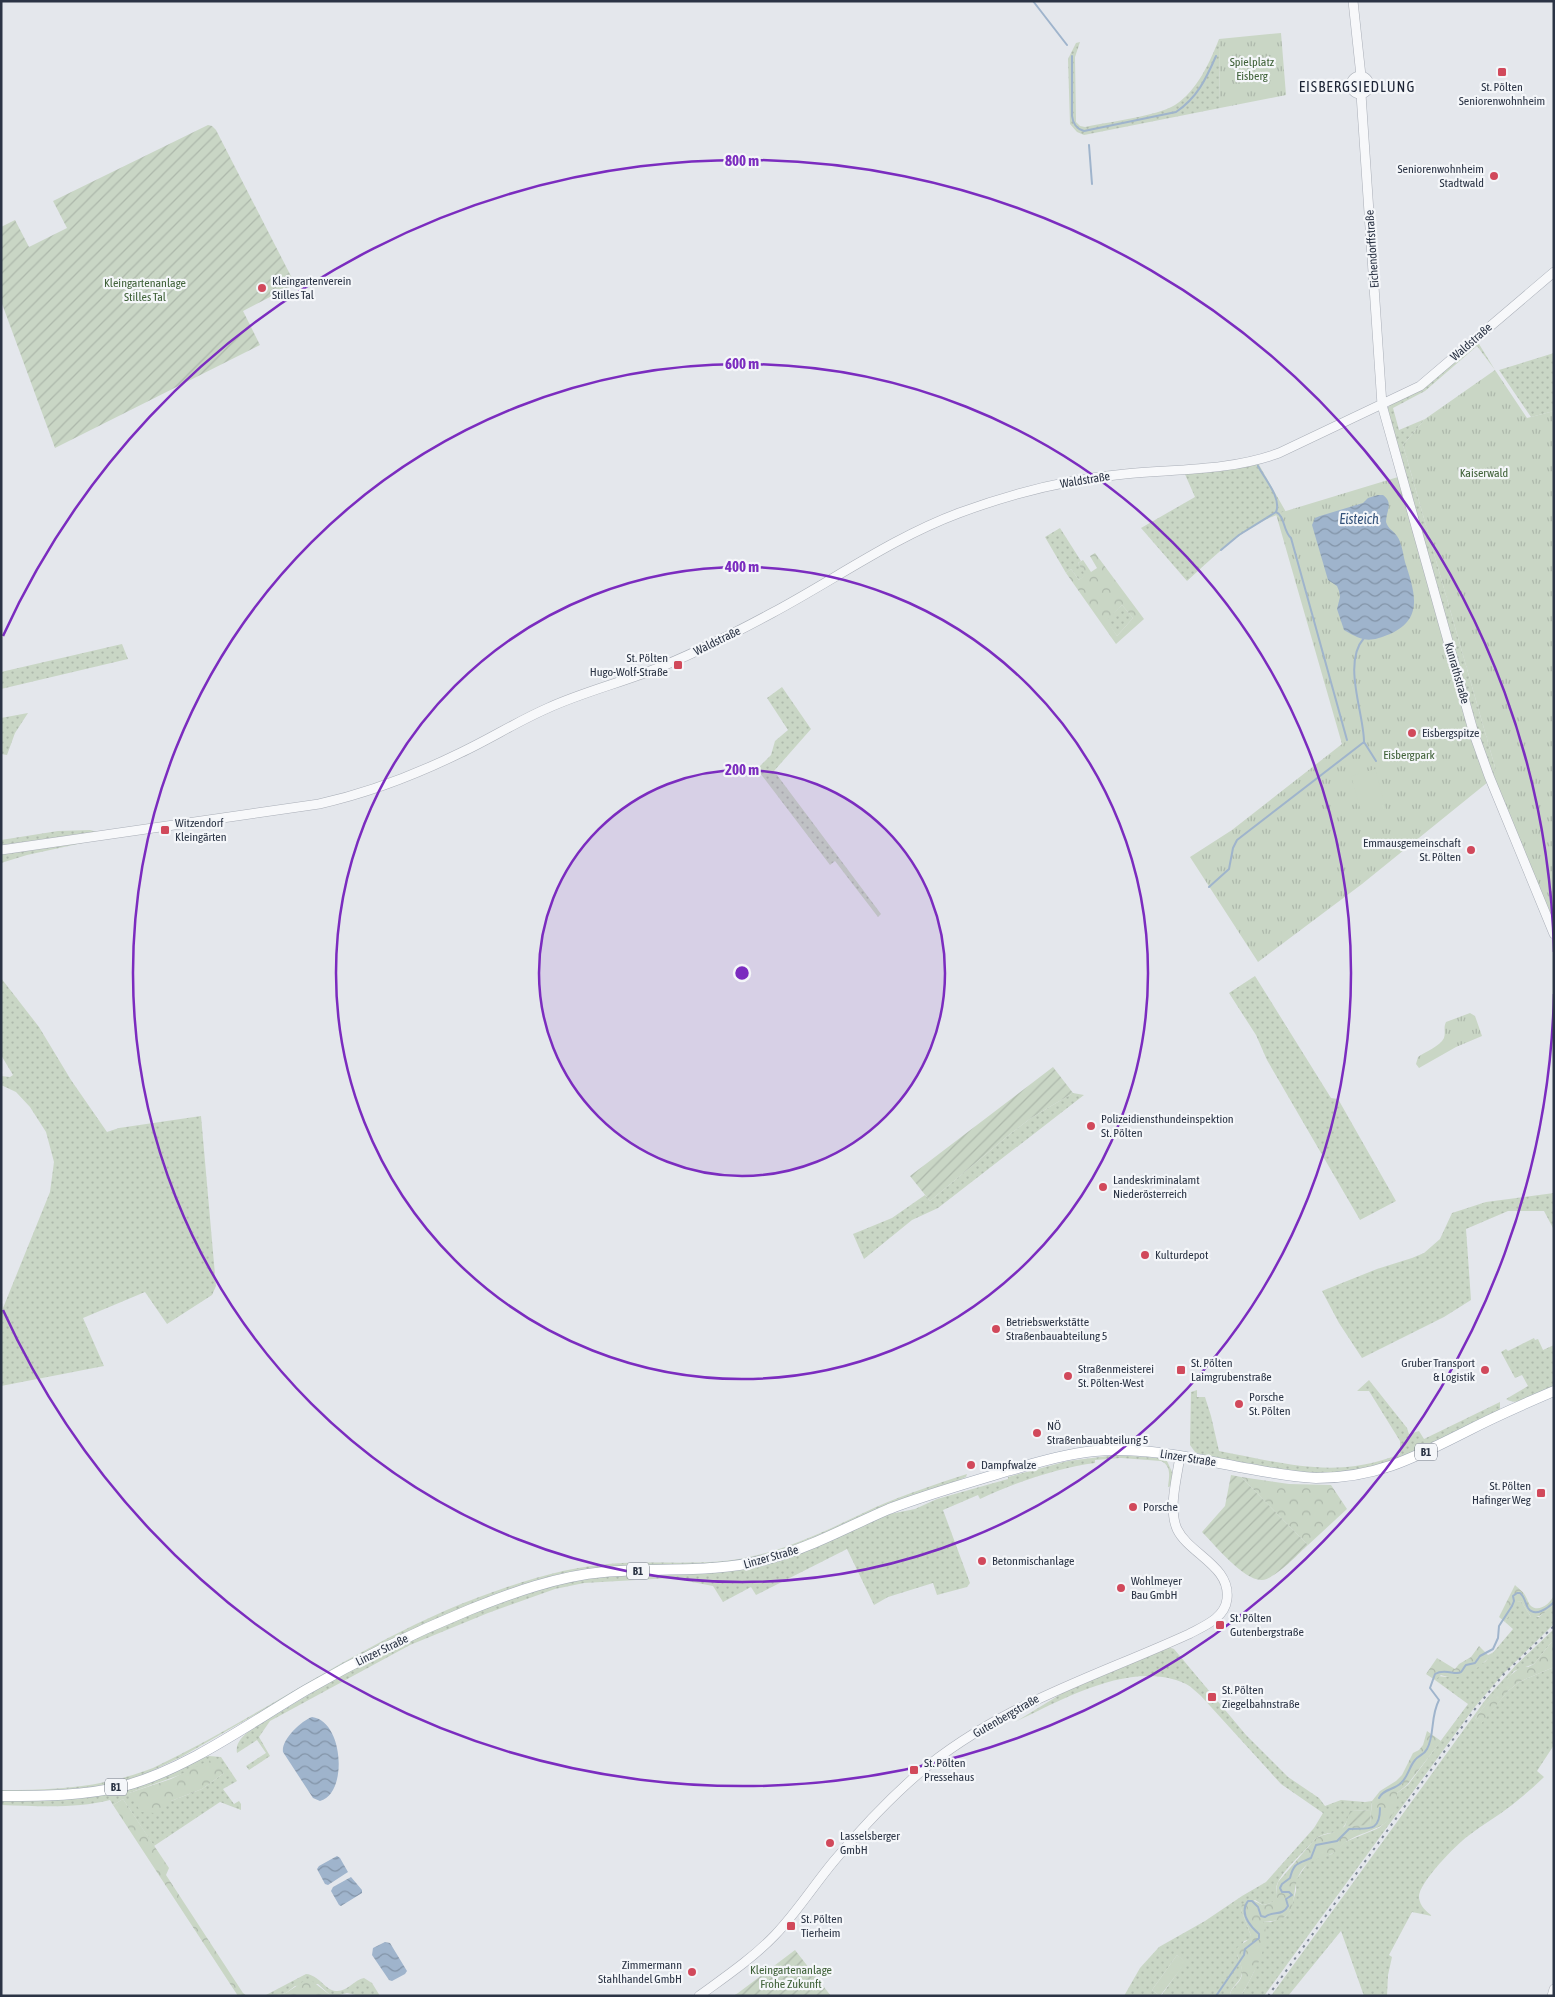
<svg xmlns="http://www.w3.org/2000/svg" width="1555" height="1997" font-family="'Asap Condensed',sans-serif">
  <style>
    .grass { fill: url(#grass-dots); fill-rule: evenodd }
    .forest { fill: url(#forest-crowns); fill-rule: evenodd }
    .park { fill: url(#park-tufts) }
    .garden { fill: url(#garden-furrows) }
    .pitch { fill: #c9d6c5 }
    .water { fill: url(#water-waves) }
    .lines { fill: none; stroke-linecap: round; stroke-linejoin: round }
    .stream { stroke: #9fb4cc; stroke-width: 2 }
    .minor-casing { stroke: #a9aeb7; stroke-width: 10 }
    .major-casing { stroke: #a3abb8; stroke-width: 11 }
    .minor { stroke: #f7f8fa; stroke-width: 9 }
    .major { stroke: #fff; stroke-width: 10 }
    .rail { stroke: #7d8696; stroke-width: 2; stroke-dasharray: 2.5 5; stroke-linecap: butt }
    .ring { fill: none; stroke: #7b2cbf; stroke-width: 2.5 }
    .poi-dot { fill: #d1495b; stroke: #f4f6f9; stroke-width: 2 }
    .labels { text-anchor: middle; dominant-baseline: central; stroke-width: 4.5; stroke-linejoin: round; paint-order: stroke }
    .shield { fill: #f4f6f9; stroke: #676e7b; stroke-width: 1 }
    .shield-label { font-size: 11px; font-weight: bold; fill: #2b3445 }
    .park-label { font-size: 12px; fill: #3f6138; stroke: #f4f6f9 }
    .poi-label { font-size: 12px; fill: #2b3445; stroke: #f4f6f9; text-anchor: start }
    .street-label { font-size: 12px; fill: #2b3445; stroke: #f4f6f9 }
    .water-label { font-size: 14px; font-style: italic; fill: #34527a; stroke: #f4f6f9 }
    .quarter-label { font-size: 15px; letter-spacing: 1px; fill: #1d2536; stroke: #f4f6f9 }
    .centre { fill: #7b2cbf; stroke: #f4f6f9; stroke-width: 2.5 }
    .ring-label { font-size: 15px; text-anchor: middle; font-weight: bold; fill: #7b2cbf; stroke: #f4f6f9; stroke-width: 4.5; stroke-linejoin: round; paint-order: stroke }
  </style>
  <defs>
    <pattern id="grass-dots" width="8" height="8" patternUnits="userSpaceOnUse" patternTransform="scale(1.25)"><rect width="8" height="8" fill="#c9d6c5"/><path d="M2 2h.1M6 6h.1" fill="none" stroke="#adb8ab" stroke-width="1.8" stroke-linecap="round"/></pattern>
    <pattern id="forest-crowns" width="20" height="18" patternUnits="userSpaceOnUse" patternTransform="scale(1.25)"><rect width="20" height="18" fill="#c9d6c5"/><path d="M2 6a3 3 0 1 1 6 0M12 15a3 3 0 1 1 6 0" fill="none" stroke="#adb8ab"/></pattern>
    <pattern id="park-tufts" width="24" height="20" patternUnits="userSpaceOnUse" patternTransform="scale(1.25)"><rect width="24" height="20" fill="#c9d6c5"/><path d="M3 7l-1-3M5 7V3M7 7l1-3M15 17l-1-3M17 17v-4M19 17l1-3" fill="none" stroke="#adb8ab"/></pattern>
    <pattern id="garden-furrows" width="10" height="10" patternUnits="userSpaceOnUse" patternTransform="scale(1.25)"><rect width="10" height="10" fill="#c9d6c5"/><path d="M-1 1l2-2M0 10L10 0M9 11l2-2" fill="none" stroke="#adb8ab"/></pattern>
    <pattern id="water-waves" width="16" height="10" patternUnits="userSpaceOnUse" patternTransform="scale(1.25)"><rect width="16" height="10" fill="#9fb4cc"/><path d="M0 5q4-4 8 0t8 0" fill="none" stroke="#8293a7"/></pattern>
  </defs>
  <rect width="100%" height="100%" fill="#e4e7ec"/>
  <!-- grass -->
  <path class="grass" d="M1219 39 1220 108 1084 135 1077 132 1070 124 1068 59 1076 43 1080 42 1075 57 1076 122 1080 126 1085 127C1108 122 1157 116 1175 105 1197 91 1210 62 1219 39Z
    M1475 343 1479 344 1495 370 1477 346 1425 391 1393 408 1399 430 1425 419 1403 445 1495 767 1493 779 1484 756 1387 409 1391 404Z
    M1554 353V411L1531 417 1499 370Z
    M1258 463 1286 512C1248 522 1216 555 1187 581L1141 528 1195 497 1184 472Z
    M1060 528 1081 561 1078 563 1086 575 1079 580 1071 569 1066 573 1045 537Z
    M1122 605 1133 618 1117 636 1106 620Z
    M122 644 128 659 1 689V672Z
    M782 687 811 729 774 771 881 914 878 917 835 861 830 865 757 769 771 755 775 741 788 730 767 698Z
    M28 713 15 733 7 755 1 754V718Z
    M90 830 101 833 1 846V840L58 831Z
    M101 839 27 855 1 863V853Z
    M1255 976 1331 1098 1338 1099 1396 1201 1360 1220 1267 1060 1256 1035 1229 993Z
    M1 978 39 1027 71 1080 107 1132 119 1128 201 1116 216 1286 212 1295 167 1324 145 1292 83 1318 104 1366 1 1386V1313L50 1192 54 1162 46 1132 30 1107 16 1092 1 1085V1076L10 1077 13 1075 1 1055Z
    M1073 1093 1084 1095 938 1208 912 1220 864 1259 853 1234 892 1218 925 1195 930 1201 1010 1134 1031 1118Z
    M1554 1193V1230L1544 1211H1508L1466 1229 1471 1300 1444 1317 1362 1358 1339 1323 1322 1291 1377 1269 1412 1258 1424 1253 1440 1239 1452 1213 1486 1202Z
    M1534 1338 1535 1340 1538 1339 1543 1350 1554 1345V1387C1541 1392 1518 1408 1506 1399L1528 1386 1522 1375 1515 1378 1501 1352 1506 1349 1508 1351Z
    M1369 1380 1407 1428 1409 1434 1419 1431 1424 1439 1500 1402V1410C1461 1430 1418 1457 1376 1468 1317 1482 1257 1465 1199 1454L1195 1452 1190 1445 1191 1392 1197 1390V1397H1205L1211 1416 1219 1451C1283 1463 1336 1480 1400 1454V1441L1369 1391H1357Z
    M1116 1455 1159 1458 1167 1461 1173 1474 1171 1486 1168 1487C1169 1477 1172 1466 1161 1461L1121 1458 1095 1460V1463C1060 1467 1011 1484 980 1499L978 1495 943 1510 970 1583 967 1587 937 1595 933 1583 888 1597 874 1605 847 1549 756 1595 751 1587 723 1602 713 1586 671 1578 584 1583 555 1589 488 1613 410 1645 270 1721 259 1737 270 1756 249 1770 246 1766 266 1753 257 1740 237 1753C235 1743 243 1736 249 1731L341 1675 444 1625 508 1600 562 1583 599 1576 722 1571 890 1514 915 1509 937 1499 1008 1479V1477L1068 1461Z
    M967 1474 966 1477 957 1481 800 1545 748 1560 548 1579 323 1676 181 1757 141 1776 123 1782 69 1791 1 1792V1790C56 1790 101 1788 153 1768 268 1713 372 1634 493 1592 535 1577 577 1565 622 1563 664 1561 707 1566 749 1557 794 1548 835 1526 876 1507 906 1494 936 1484 967 1474Z
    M1521 1601 1531 1617H1539L1554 1604V1624L1503 1674 1474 1708 1264 1996H1241L1254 1972 1263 1921 1271 1922 1285 1917 1290 1911 1296 1891V1880L1307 1864 1316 1858 1332 1854 1345 1842 1379 1828 1388 1820 1394 1811 1397 1793 1408 1785 1468 1704 1435 1680 1438 1676 1446 1677 1485 1662 1513 1629 1505 1622 1516 1602Z
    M1554 1629V1639L1534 1664 1514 1671 1475 1718 1481 1723 1508 1691 1519 1682 1554 1667V1745L1537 1771 1544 1777C1534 1787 1523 1796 1512 1805 1498 1816 1482 1825 1468 1836 1457 1844 1417 1884 1419 1898 1420 1906 1426 1911 1432 1916L1412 1912 1389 1955 1392 1957 1388 1975 1387 1996H1364L1341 1931 1288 1996H1271L1486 1699 1516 1665Z
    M1168 1647 1174 1649 1246 1735 1288 1777 1319 1798 1325 1806 1341 1800 1365 1802 1372 1801 1371 1810 1351 1811C1339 1844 1336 1825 1315 1839 1305 1851 1284 1869 1278 1882 1272 1893 1285 1901 1263 1905L1255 1900 1241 1909 1251 1936V1939L1244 1941 1237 1954C1238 1959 1242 1965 1242 1970 1243 1982 1230 1986 1230 1996H1161L1185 1962 1177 1955 1152 1990 1160 1996H1124L1140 1968 1159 1947 1205 1921 1242 1896 1266 1882 1314 1828 1323 1813 1281 1784 1201 1696C1196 1692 1192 1687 1186 1684 1132 1659 1064 1699 1015 1722L1079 1683Z
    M209 1756 221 1757 237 1781 223 1789 234 1804 239 1801 241 1804V1810L220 1802 154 1846 123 1799 113 1805 110 1800C75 1809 38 1806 1 1805V1800L69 1798ZM188 1772 224 1773 202 1789 171 1801 129 1793Z
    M306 1974C319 1975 326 1991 336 1991 347 1992 354 1980 364 1978L372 1983 380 1996H360L347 1993 335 1996 330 1995 318 1984 295 1986 286 1993 277 1995H266Z"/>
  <!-- forest -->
  <path class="forest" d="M1095 553 1144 619 1116 644 1066 573 1071 569 1079 580 1085 575 1078 563 1083 560 1091 572 1097 568 1090 556ZM1122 605 1133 618 1117 636 1107 620Z
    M1241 1477 1289 1484 1331 1485 1347 1509 1308 1545Z
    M1515 1585C1519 1589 1524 1592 1526 1597 1528 1600 1528 1603 1530 1605 1538 1614 1551 1603 1554 1595V1604C1547 1610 1540 1619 1531 1617L1521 1601 1517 1602 1505 1622 1499 1617Z
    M1554 1639V1667L1519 1682 1508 1691 1481 1724 1475 1718 1508 1677 1521 1667H1528L1534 1664Z
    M1479 1646 1488 1655 1496 1651C1480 1666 1464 1684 1441 1675L1435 1680 1426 1674 1437 1658 1455 1669 1459 1664 1471 1657Z
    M1427 1731 1441 1741 1407 1785 1397 1793C1398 1829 1372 1827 1349 1840 1342 1843 1339 1851 1331 1854 1320 1859 1310 1859 1302 1870 1287 1890 1305 1924 1263 1921 1273 1943 1252 1976 1241 1996H1230C1230 1988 1238 1985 1241 1978 1245 1968 1237 1959 1236 1949 1241 1943 1248 1942 1251 1936L1241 1909 1242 1904 1250 1899 1263 1905C1281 1902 1274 1895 1278 1882L1315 1839C1325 1832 1336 1835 1345 1826L1370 1824 1372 1801 1380 1791 1396 1781 1402 1775 1413 1753 1419 1750 1423 1745Z
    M215 1760 223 1766 224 1773 202 1789 171 1801 154 1813 141 1812 129 1793 171 1779 208 1761Z
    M123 1799 169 1868 166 1875 243 1993 247 1996H238L113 1805Z
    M304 1981H312L330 1995 335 1996H263L277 1995 286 1993Z"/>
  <!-- park -->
  <path class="park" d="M1281 33 1286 95 1220 108 1219 39Z
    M1495 370 1527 418 1554 411V925L1493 779 1495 767 1403 445 1425 419Z
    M1398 477 1488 782 1362 884 1258 962 1190 857 1232 830 1342 744 1276 514Z
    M1470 1013 1475 1016 1482 1036 1456 1047 1419 1068 1416 1064 1418 1057C1425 1052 1440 1046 1444 1038 1446 1032 1443 1028 1446 1022Z"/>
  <!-- garden -->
  <path class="garden" d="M208 125 212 126 216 130 295 284 243 311 260 345 55 448 1 301V227L15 220 29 247 67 228 53 201Z
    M1053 1067 1073 1093 1031 1118 1010 1134 930 1201 910 1176Z
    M1231 1475 1241 1477 1308 1545C1298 1554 1275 1579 1262 1580 1244 1581 1214 1544 1202 1532L1225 1506Z
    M1371 1810 1370 1825 1345 1826 1350 1811Z
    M795 1950 831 1996H733L738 1993Z"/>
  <!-- pitch -->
  <path class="pitch" d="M1375 769 1386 809 1362 815 1351 776Z
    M1177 1955 1186 1962 1160 1996 1152 1990Z"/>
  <!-- water -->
  <path class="water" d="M1378 495H1383C1394 503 1386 511 1386 522 1388 529 1393 530 1397 536 1402 543 1403 554 1405 562 1414 590 1425 619 1390 634 1368 643 1363 641 1344 630L1337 609 1340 597 1339 591 1337 586 1328 580 1312 525 1315 518 1320 516 1363 503 1368 498Z
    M312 1717C344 1721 348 1794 320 1801L313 1798 283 1752C281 1740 301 1721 312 1717Z
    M337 1856 340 1858 348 1872 328 1885 325 1884 317 1869 319 1866Z
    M351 1877 362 1890V1893L341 1906 339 1905 331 1891 333 1887Z
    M385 1942 390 1943 407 1971 405 1974 392 1981 389 1980 372 1955 373 1948Z"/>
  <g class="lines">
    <!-- stream -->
    <path class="stream" d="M1033 1 1067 45
      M1072 56V116C1073 124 1076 129 1084 131L1176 112C1197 98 1206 79 1216 56
      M1089 145 1092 184
      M1276 512C1285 516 1283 531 1291 538L1347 740
      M1221 550 1239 535 1276 512C1282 498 1264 478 1258 466
      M1364 742 1376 761
      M1209 887 1229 869 1233 848 1237 840 1364 742C1364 713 1342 663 1364 638
      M1379 1798C1383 1789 1394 1790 1401 1783 1408 1777 1409 1767 1415 1760 1419 1755 1424 1755 1427 1749 1435 1735 1430 1717 1439 1700L1430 1688 1435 1674C1445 1668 1456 1676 1461 1672 1463 1670 1464 1667 1466 1665L1475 1663 1480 1656 1493 1649 1498 1638 1499 1626 1512 1606 1514 1601 1513 1596 1517 1593H1520C1525 1597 1525 1603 1528 1608 1535 1618 1548 1608 1554 1602
      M1216 1996 1244 1955 1245 1949 1259 1938V1934C1250 1926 1239 1913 1248 1901H1252L1258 1907 1261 1916 1265 1917C1273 1910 1282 1917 1288 1906L1286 1899 1292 1895 1289 1892H1282L1280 1888 1282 1884 1290 1878C1294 1862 1298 1864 1311 1858L1316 1845 1337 1841 1349 1829C1368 1828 1380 1833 1380 1808"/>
    <!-- minor casing -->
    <g class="minor-casing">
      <path id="minor" d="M1353 1 1361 76
        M1351 85a9 9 0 1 1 18 0a9 9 0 1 1-18 0Z
        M1361 94 1382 405 1474 734 1489 776 1554 934
        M1 850 319 804C368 793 415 775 460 753 490 739 518 721 548 708 581 693 616 684 650 671 692 655 733 634 772 613 834 580 892 538 959 513 1013 493 1068 479 1125 474 1176 469 1230 471 1279 453L1420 386 1554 272
        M699 1996C725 1977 753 1958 775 1935 797 1912 814 1885 834 1861 860 1830 888 1800 918 1774 999 1705 1095 1677 1189 1634 1204 1626 1225 1618 1227 1599 1231 1566 1189 1554 1177 1529 1168 1508 1177 1478 1180 1456
        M1552 1996 1554 1989"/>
    </g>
    <!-- major casing -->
    <g class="major-casing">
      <path id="major" d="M1 1796C43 1796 84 1796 124 1786 187 1769 250 1723 306 1690 358 1660 413 1633 469 1610 511 1593 558 1576 604 1572 659 1567 713 1574 768 1559 810 1548 849 1526 889 1509 928 1494 968 1483 1007 1471 1036 1463 1065 1454 1095 1451 1147 1446 1200 1460 1251 1469 1272 1473 1294 1477 1316 1478 1379 1478 1417 1456 1471 1429 1498 1415 1526 1403 1554 1391"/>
    </g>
    <!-- minor -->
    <use href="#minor" class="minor"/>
    <!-- major -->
    <use href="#major" class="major"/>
    <!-- rail -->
    <path class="rail" d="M1268 1996 1475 1709 1504 1674 1554 1626"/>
  </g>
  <!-- distance rings -->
  <circle cx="742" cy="973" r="203" fill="#7b2cbf" fill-opacity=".12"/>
  <g class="ring">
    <circle cx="742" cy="973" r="203"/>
    <circle cx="742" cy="973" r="406"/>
    <circle cx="742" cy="973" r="609"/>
    <path d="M1554 994A812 812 0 0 1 3 1310M3 636A812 812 0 0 1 1554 952"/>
  </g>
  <!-- markers -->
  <g class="poi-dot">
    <rect x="1497" y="67" width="10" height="10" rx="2.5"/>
    <circle cx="1494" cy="176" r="5"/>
    <circle cx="262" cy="288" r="5"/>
    <rect x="673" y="660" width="10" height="10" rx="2.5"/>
    <circle cx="1412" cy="733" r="5"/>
    <rect x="160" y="825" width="10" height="10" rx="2.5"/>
    <circle cx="1471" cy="850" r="5"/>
    <circle cx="1091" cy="1126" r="5"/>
    <circle cx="1103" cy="1187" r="5"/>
    <circle cx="1145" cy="1255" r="5"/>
    <circle cx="996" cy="1329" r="5"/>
    <rect x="1176" y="1365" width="10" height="10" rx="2.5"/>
    <circle cx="1485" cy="1370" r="5"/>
    <circle cx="1068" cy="1376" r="5"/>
    <circle cx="1239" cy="1404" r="5"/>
    <circle cx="1037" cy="1433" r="5"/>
    <circle cx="971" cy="1465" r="5"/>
    <rect x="1536" y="1488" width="10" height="10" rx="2.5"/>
    <circle cx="1133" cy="1507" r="5"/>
    <circle cx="982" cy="1561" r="5"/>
    <circle cx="1121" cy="1588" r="5"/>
    <rect x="1215" y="1620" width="10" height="10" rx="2.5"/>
    <rect x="1207" y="1692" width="10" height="10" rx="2.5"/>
    <rect x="909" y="1765" width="10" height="10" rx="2.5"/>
    <circle cx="830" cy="1843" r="5"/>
    <rect x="786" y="1921" width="10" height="10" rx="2.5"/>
    <circle cx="692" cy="1972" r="5"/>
  </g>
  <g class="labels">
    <!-- shield labels -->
    <g class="shield">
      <rect x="1415" y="1443.5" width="22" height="17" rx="4"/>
      <rect x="627" y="1562.5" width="22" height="17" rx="4"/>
      <rect x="105" y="1778.5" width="22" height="17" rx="4"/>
    </g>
    <g class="shield-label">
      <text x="1426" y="1452">B1</text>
      <text x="638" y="1571">B1</text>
      <text x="116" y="1787">B1</text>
    </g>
    <!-- park labels -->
    <g class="park-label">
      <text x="1252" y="62">Spielplatz<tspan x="1252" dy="14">Eisberg</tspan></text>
      <text x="145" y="283">Kleingartenanlage<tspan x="145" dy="14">Stilles Tal</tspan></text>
      <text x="1484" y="473">Kaiserwald</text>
      <text x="1409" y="755">Eisbergpark</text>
      <text x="791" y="1970">Kleingartenanlage<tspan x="791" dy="14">Frohe Zukunft</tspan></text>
    </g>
    <!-- poi labels -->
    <g class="poi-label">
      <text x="1502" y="87" text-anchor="middle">St. Pölten<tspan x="1502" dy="14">Seniorenwohnheim</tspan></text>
      <text x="1484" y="169" text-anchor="end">Seniorenwohnheim<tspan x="1484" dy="14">Stadtwald</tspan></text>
      <text x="272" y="281">Kleingartenverein<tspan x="272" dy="14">Stilles Tal</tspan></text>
      <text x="668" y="658" text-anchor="end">St. Pölten<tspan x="668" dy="14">Hugo-Wolf-Straße</tspan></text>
      <text x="1422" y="733">Eisbergspitze</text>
      <text x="175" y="823">Witzendorf<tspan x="175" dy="14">Kleingärten</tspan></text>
      <text x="1461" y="843" text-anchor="end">Emmausgemeinschaft<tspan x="1461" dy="14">St. Pölten</tspan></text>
      <text x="1101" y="1119">Polizeidiensthundeinspektion<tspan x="1101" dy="14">St. Pölten</tspan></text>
      <text x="1113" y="1180">Landeskriminalamt<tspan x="1113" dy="14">Niederösterreich</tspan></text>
      <text x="1155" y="1255">Kulturdepot</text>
      <text x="1006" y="1322">Betriebswerkstätte<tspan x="1006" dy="14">Straßenbauabteilung 5</tspan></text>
      <text x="1191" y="1363">St. Pölten<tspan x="1191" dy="14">Laimgrubenstraße</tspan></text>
      <text x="1475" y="1363" text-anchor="end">Gruber Transport<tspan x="1475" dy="14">&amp; Logistik</tspan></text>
      <text x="1078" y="1369">Straßenmeisterei<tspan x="1078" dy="14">St. Pölten-West</tspan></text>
      <text x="1249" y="1397">Porsche<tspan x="1249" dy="14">St. Pölten</tspan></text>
      <text x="1047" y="1426">NÖ<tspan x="1047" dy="14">Straßenbauabteilung 5</tspan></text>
      <text x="981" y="1465">Dampfwalze</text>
      <text x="1531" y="1486" text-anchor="end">St. Pölten<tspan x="1531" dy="14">Hafinger Weg</tspan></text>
      <text x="1143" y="1507">Porsche</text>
      <text x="992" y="1561">Betonmischanlage</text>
      <text x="1131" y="1581">Wohlmeyer<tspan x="1131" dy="14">Bau GmbH</tspan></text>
      <text x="1230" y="1618">St. Pölten<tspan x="1230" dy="14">Gutenbergstraße</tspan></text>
      <text x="1222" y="1690">St. Pölten<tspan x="1222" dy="14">Ziegelbahnstraße</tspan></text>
      <text x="924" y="1763">St. Pölten<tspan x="924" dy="14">Pressehaus</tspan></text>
      <text x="840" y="1836">Lasselsberger<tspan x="840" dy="14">GmbH</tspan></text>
      <text x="801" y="1919">St. Pölten<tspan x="801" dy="14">Tierheim</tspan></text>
      <text x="682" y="1965" text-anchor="end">Zimmermann<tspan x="682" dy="14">Stahlhandel GmbH</tspan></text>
    </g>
    <!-- street labels -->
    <g class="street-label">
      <text transform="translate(1372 249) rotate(-94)">Eichendorffstraße</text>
      <text transform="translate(1471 342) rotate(-41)">Waldstraße</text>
      <text transform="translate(1085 480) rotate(-9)">Waldstraße</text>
      <text transform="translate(717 641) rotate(-26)">Waldstraße</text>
      <text transform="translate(1457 673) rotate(74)">Kunrathstraße</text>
      <text transform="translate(1188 1458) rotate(9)">Linzer Straße</text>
      <text transform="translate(771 1557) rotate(-16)">Linzer Straße</text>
      <text transform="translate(382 1650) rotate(-26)">Linzer Straße</text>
      <text transform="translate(1006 1716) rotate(-30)">Gutenbergstraße</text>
    </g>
    <!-- water labels -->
    <g class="water-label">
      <text x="1359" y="519">Eisteich</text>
    </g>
    <!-- quarter labels -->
    <g class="quarter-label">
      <text x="1357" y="86">EISBERGSIEDLUNG</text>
    </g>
  </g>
  <circle cx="742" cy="973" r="8" class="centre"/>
  <g class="ring-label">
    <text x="742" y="166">800 m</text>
    <text x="742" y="369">600 m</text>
    <text x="742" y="572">400 m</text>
    <text x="742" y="775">200 m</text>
  </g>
  <!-- border -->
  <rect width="1555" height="1997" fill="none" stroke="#2b3445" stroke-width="5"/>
</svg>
